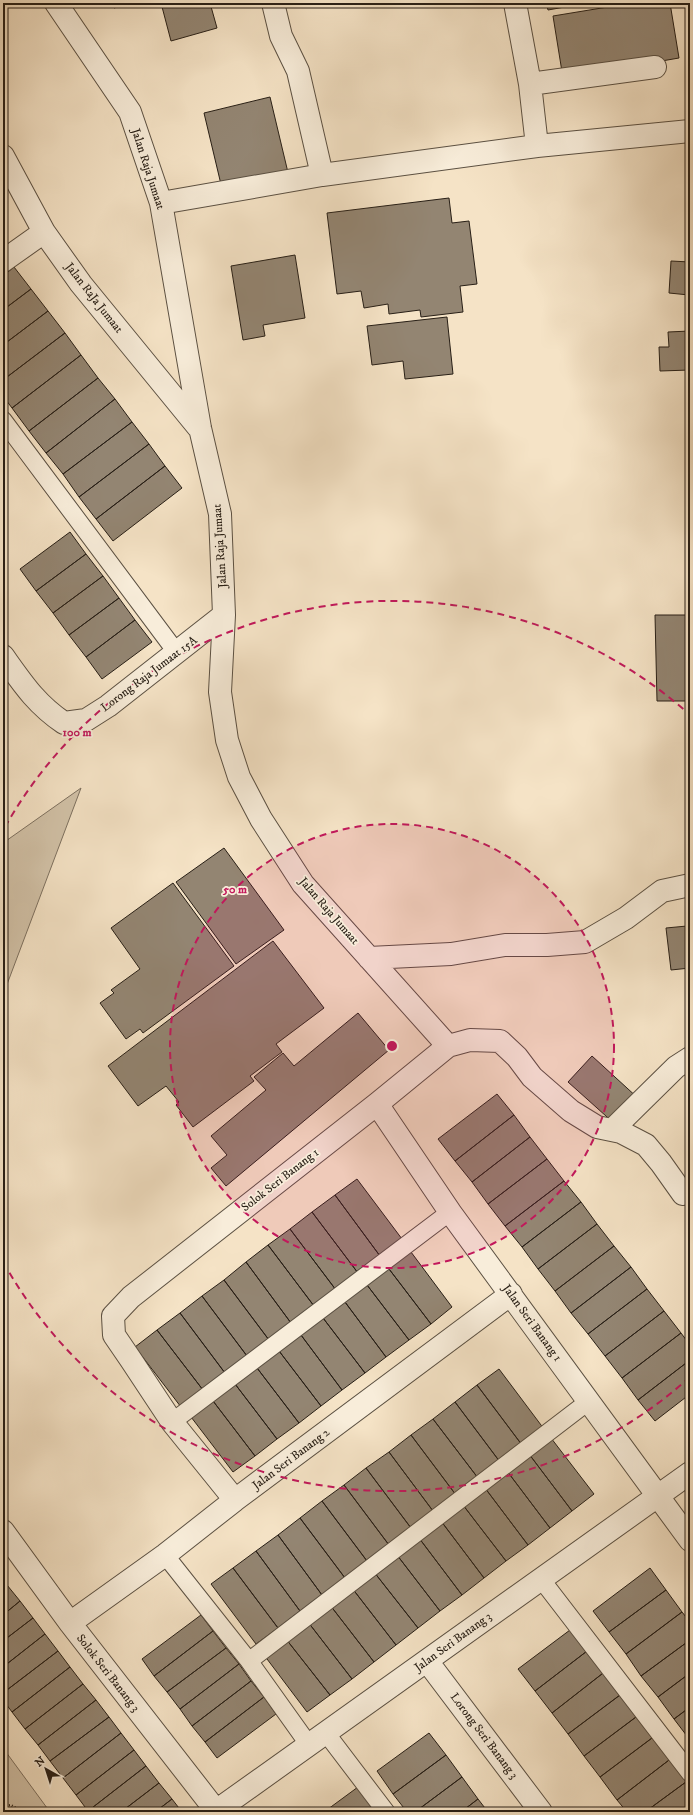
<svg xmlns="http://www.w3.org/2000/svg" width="693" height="1815" font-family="'IM FELL DW Pica',serif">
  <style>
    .green { fill: #d2c2a8; stroke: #7d705f }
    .building { fill: #938572; stroke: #281f16 }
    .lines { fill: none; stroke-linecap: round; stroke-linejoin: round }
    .service-casing { stroke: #5b5042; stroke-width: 19 }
    .minor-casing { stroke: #5b5042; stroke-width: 24 }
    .path { stroke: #281f16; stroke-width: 2.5; stroke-dasharray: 1 2; stroke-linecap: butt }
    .service { stroke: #f8edda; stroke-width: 17 }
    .minor { stroke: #f8edda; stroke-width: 22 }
    .ring { fill: none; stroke: #c2185b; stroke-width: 2; stroke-dasharray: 7 5 }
    .labels { text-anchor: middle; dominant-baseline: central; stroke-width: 3.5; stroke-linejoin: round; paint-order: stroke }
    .street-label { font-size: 12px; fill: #281f16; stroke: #f8edda }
    .centre { fill: #c2185b; stroke: #f8edda; stroke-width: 2 }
    .ring-label { font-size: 12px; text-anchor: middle; font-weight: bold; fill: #c2185b; stroke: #f8edda; stroke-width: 3.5; stroke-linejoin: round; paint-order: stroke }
  </style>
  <rect width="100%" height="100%" fill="#f5e3c6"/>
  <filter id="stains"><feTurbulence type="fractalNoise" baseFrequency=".005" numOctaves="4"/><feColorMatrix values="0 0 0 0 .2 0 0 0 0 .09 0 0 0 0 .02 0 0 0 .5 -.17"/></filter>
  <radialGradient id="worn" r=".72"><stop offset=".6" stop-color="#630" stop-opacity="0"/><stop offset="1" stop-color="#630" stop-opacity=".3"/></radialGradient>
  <!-- green -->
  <path class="green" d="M81 788 3 995V843Z
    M3 1748 50 1812H3Z"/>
  <!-- building -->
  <path class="building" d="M112 3H131L114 8Z
    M161 3H210L217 28 171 41Z
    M546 3H587L548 10Z
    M632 3H670L679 58 563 78 553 16Z
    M270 97 290 181 224 197 204 113Z
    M449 198 452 223 469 221 477 284 460 286 463 312 421 317 420 310 389 314 388 304 364 308 361 291 337 294 327 213Z
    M295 255 305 318 263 325 265 336 243 340 231 266Z
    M671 261 690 262V310H688L689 295 669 293Z
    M14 267 31 289 3 310V276Z
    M31 289 48 311 3 345V310Z
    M48 311 65 333 3 380V345Z
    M447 317 453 374 405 379 403 361 372 365 367 326Z
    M690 331V370L660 371 659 347H669L668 332Z
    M65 333 81 355 12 408 3 396V380Z
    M81 355 98 378 29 431 12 408Z
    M98 378 115 399 46 453 29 431Z
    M115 399 132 422 63 474 46 453Z
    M132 422 149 444 79 497 63 474Z
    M149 444 165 466 96 519 79 497Z
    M165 466 182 488 113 541 96 519Z
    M70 532 86 554 36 591 20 569Z
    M86 554 103 576 53 613 36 591Z
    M103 576 119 598 69 635 53 613Z
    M119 598 135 620 86 657 69 635Z
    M655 615H690V701H657Z
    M135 620 152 642 102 679 86 657Z
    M224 848 284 930 236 964 176 882Z
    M173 883 234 966 143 1033 140 1029 126 1039 100 1003 114 993 111 990 140 969 111 928Z
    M686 916H690V968L671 970 666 928 687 926Z
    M273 941 324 1008 276 1044 282 1052 250 1076 254 1081 193 1127 176 1105 179 1102 166 1086 138 1106 108 1066Z
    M358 1013 389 1050 226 1186 211 1168 227 1155 211 1136 266 1090 254 1077 283 1053 294 1066Z
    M592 1056 639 1099 616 1125 568 1082Z
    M497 1094 514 1115 455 1161 438 1139Z
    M514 1115 530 1137 472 1182 455 1161Z
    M530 1137 547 1159 488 1204 472 1182Z
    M547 1159 564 1181 505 1226 488 1204Z
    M357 1179 402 1239 380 1256 335 1195Z
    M564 1181 581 1202 522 1247 505 1226Z
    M335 1195 380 1256 358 1273 312 1212Z
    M581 1202 597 1224 538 1269 522 1247Z
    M312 1212 358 1273 336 1290 290 1229Z
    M597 1224 614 1246 555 1291 538 1269Z
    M290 1229 336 1290 314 1306 268 1245Z
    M268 1245 314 1306 291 1323 246 1262Z
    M614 1246 631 1267 571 1313 555 1291Z
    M408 1248 452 1307 431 1324 386 1265Z
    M246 1262 291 1323 269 1340 224 1280Z
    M386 1265 431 1324 409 1340 364 1281Z
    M631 1267 647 1289 588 1334 571 1313Z
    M224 1280 269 1340 247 1356 202 1296Z
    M364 1281 409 1340 386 1357 342 1298Z
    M647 1289 664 1311 605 1356 588 1334Z
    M202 1296 247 1356 225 1373 180 1313Z
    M342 1298 386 1357 365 1373 320 1314Z
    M664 1311 681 1333 622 1378 605 1356Z
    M180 1313 225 1373 203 1390 157 1330Z
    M320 1314 365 1373 342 1390 298 1331Z
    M157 1330 203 1390 181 1407 135 1347Z
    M298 1331 342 1390 321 1406 276 1347Z
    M681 1333 690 1345V1360L638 1400 622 1378Z
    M276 1347 321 1406 299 1423 254 1364Z
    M690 1360V1394L655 1421 638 1400Z
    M254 1364 299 1423 277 1439 232 1380Z
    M499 1369 544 1429 522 1445 477 1385Z
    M232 1380 277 1439 255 1456 210 1397Z
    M477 1385 522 1445 500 1462 455 1402Z
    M210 1397 255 1456 233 1472 188 1413Z
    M455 1402 500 1462 478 1478 433 1419Z
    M433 1419 478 1478 456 1495 411 1435Z
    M411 1435 456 1495 433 1511 389 1452Z
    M551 1438 594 1494 572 1511 529 1454Z
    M389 1452 433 1511 411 1528 366 1468Z
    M529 1454 572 1511 550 1528 507 1471Z
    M366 1468 411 1528 389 1545 344 1485Z
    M507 1471 550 1528 528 1545 485 1488Z
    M344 1485 389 1545 367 1561 322 1501Z
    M485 1488 528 1545 506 1561 463 1505Z
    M322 1501 367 1561 345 1578 300 1518Z
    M463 1505 506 1561 484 1578 441 1521Z
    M300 1518 345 1578 322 1595 278 1535Z
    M441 1521 484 1578 462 1595 419 1538Z
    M278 1535 322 1595 300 1611 256 1551Z
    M419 1538 462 1595 440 1611 397 1555Z
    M256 1551 300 1611 278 1628 233 1568Z
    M397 1555 440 1611 418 1628 374 1572Z
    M233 1568 278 1628 256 1644 211 1584Z
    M650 1568 666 1590 609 1632 593 1611Z
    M374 1572 418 1628 396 1645 352 1588Z
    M3 1579 7 1585 3 1588Z
    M7 1585 20 1601 3 1615V1588Z
    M352 1588 396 1645 374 1662 330 1605Z
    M666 1590 682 1612 626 1654 609 1632Z
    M20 1601 33 1618 3 1641V1615Z
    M330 1605 374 1662 352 1679 308 1622Z
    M682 1612 690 1622V1640L641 1676 626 1654Z
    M201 1615 213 1631 154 1676 142 1659Z
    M33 1618 45 1634 3 1667V1641Z
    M308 1622 352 1679 330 1695 286 1639Z
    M574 1627 591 1648 535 1691 518 1669Z
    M213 1631 226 1648 167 1692 154 1676Z
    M45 1634 58 1651 3 1693V1667Z
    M286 1639 330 1695 307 1712 264 1655Z
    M690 1640V1673L658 1697 641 1676Z
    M226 1648 239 1664 180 1709 167 1692Z
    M591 1648 607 1670 552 1713 535 1691Z
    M58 1651 70 1667 12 1712 3 1700V1693Z
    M239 1664 251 1681 192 1726 180 1709Z
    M70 1667 83 1684 25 1729 12 1712Z
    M607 1670 624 1692 568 1734 552 1713Z
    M690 1673V1707L674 1719 658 1697Z
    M251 1681 264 1697 205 1742 192 1726Z
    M83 1684 96 1700 38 1745 25 1729Z
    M624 1692 640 1714 584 1756 568 1734Z
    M264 1697 276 1714 217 1758 205 1742Z
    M96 1700 109 1717 50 1761 38 1745Z
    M690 1707V1740L674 1719Z
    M640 1714 656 1735 600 1777 584 1756Z
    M109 1717 121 1733 63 1778 50 1761Z
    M121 1733 134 1750 76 1795 63 1778Z
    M429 1733 446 1755 393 1794 377 1771Z
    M656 1735 673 1757 617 1800 600 1777Z
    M134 1750 146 1766 88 1811 76 1795Z
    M446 1755 462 1777 415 1812H407L393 1794Z
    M673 1757 690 1779 645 1812H627L617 1800Z
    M146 1766 159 1783 121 1812H89L88 1811Z
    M462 1777 478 1799 461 1812H415Z
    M690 1779V1812H645Z
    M159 1783 172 1799 155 1812H121Z
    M358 1787 375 1809 371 1812H324Z
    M172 1799 182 1812H155Z
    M478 1799 488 1812H461Z"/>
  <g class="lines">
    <!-- service casing -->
    <g class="service-casing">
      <path id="service" d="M3 420 177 653
        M172 1422 450 1212
        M165 1555 249 1661 309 1745
        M541 1579 690 1773
        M249 1661 589 1401
        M326 1733 386 1812"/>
    </g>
    <!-- minor casing -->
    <g class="minor-casing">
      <path id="minor" d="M56 3 130 112 161 203 200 428 220 514 224 615 220 692 227 740 239 777 261 819 303 884 448 1046
        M273 3 281 36 298 71 322 175
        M515 3 530 84 537 146
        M530 84 655 67
        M3 156 44 232 81 284 198 427
        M161 203 322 175 537 146 690 131
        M3 261 44 232
        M3 656C23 684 36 704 64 723L86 720 108 706 224 615
        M369 958 451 954 505 945H547L585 942 626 918 662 891 690 885
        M377 1104 450 1212 690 1540
        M612 1130 676 1067 690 1058
        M235 1500 172 1422 131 1360 114 1335 113 1316 131 1297 377 1104 448 1046 470 1040 500 1041 517 1057 532 1077 571 1111 597 1127 621 1132 646 1145 661 1163 683 1194
        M3 1531 70 1623 217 1812
        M70 1623 165 1555 235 1500 511 1294
        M427 1661 541 1812
        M216 1811 690 1473"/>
    </g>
    <!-- path -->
    <path class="path" d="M3 1806 11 1805 22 1812"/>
    <!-- service -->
    <use href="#service" class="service"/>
    <!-- minor -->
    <use href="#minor" class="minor"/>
  </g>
  <!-- distance rings -->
  <circle cx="392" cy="1046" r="222" fill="#c2185b" fill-opacity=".12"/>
  <g class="ring">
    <circle cx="392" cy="1046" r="222"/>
    <path d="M690 1377A445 445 0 0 1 5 1265M5 827A445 445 0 0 1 690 715"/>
  </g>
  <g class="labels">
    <!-- street labels -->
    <g class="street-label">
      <text transform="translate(148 169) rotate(72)">Jalan Raja Jumaat</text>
      <text transform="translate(94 298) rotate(52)">Jalan RaJa Jumaat</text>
      <text transform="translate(220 546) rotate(-94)">Jalan Raja Jumaat</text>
      <text transform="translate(149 674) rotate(-37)">Lorong Raja Jumaat 15A</text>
      <text transform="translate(329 911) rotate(49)">Jalan Raja Jumaat</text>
      <text transform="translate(280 1180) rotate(-38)">Solok Seri Banang 1</text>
      <text transform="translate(532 1323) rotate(54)">Jalan Seri Banang 1</text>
      <text transform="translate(291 1459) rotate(-37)">Jalan Seri Banang 2</text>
      <text transform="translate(453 1642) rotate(-36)">Jalan Seri Banang 3</text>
      <text transform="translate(108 1673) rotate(52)">Solok Seri Banang 3</text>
      <text transform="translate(484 1736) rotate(53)">Lorong Seri Banang 3</text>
    </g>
  </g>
  <circle cx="392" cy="1046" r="6" class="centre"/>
  <g class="ring-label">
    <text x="77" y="736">100 m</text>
    <text x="235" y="893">50 m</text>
  </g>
  <!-- margin -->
  <rect width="693" height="1815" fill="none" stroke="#f5e3c6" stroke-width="16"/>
  <rect x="4" y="4" width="685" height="1807" fill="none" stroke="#281f16" stroke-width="2"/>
  <rect x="8" y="8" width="677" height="1799" fill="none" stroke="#281f16"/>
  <!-- north arrow -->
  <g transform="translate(46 1769) rotate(321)" stroke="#f8edda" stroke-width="3" paint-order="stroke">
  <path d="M0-3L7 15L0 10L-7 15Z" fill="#281f16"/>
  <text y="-6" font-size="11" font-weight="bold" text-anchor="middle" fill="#281f16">N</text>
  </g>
  <rect width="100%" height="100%" filter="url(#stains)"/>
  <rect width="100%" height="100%" fill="url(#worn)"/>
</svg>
